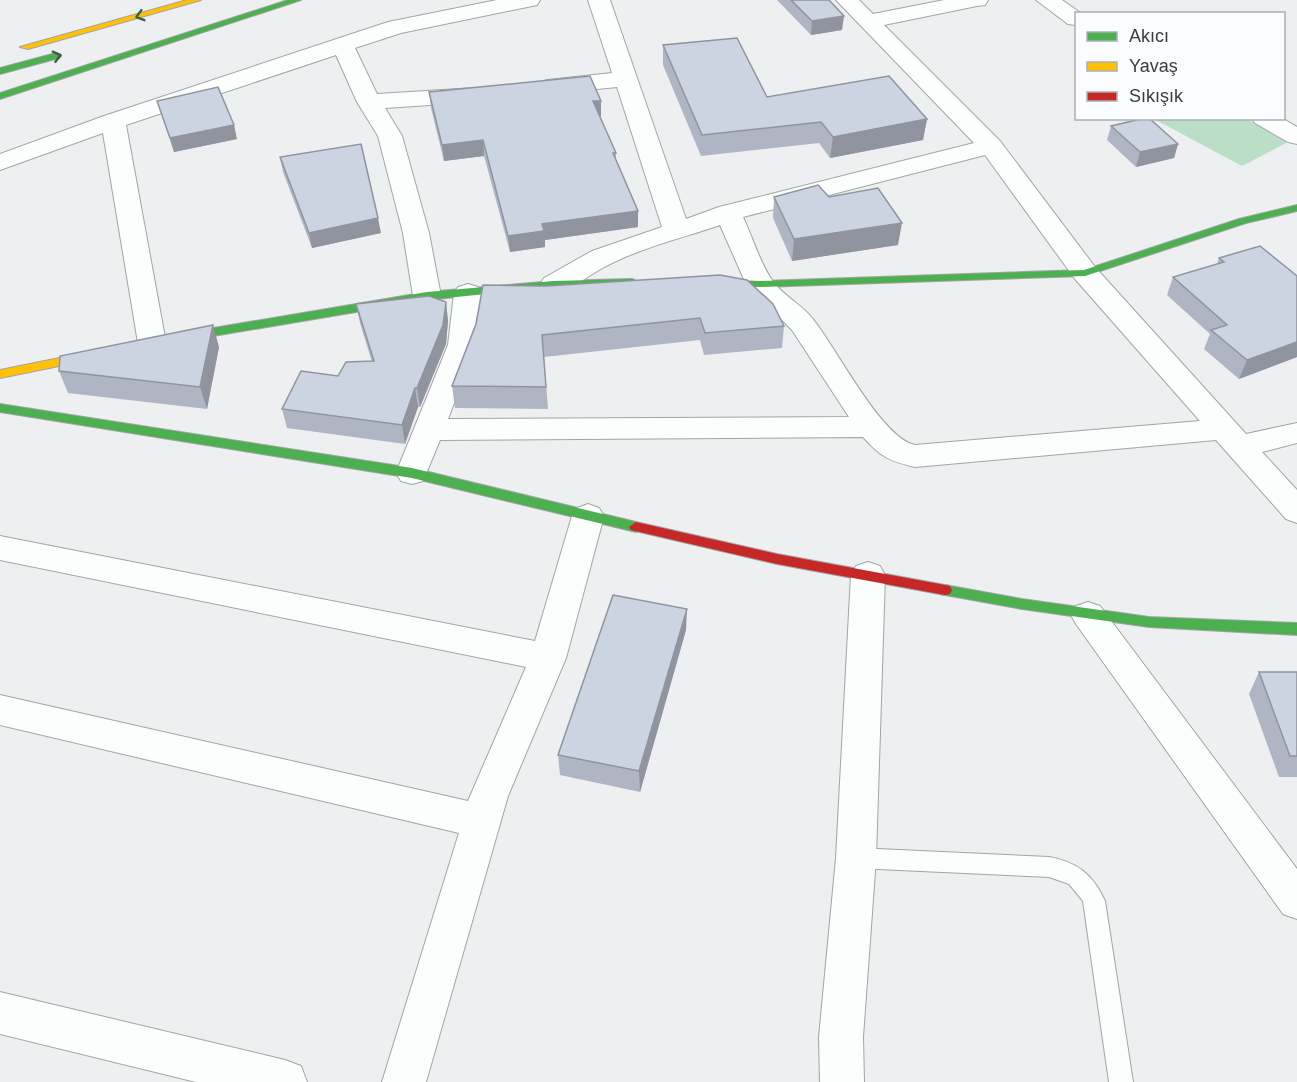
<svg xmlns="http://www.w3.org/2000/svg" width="1297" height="1082" font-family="Helvetica,sans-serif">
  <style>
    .green { fill: #bbdfc6 }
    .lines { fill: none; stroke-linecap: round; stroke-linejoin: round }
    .lane-casing { stroke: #a3a4a5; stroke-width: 2 }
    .street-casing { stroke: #a3a4a5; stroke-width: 2 }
    .fast-casing { stroke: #a3a4a5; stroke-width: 2 }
    .slow-casing { stroke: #a3a4a5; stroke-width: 2 }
    .jam-casing { stroke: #a3a4a5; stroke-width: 2 }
    .lane { fill: #fcfdfd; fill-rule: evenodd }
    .street { fill: #fcfdfd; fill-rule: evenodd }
    .fast { fill: #4caf50; fill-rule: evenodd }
    .slow { fill: #ffc107; fill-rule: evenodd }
    .jam { fill: #c62828; fill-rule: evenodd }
    .wall { fill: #afb5c2 }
    .shaded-wall { fill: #8f949e }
    .building { fill: #ccd3e1; stroke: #8f949e; stroke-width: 1.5 }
    .oneway { stroke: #405e43 }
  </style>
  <rect width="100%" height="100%" fill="#eeeff1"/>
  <!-- green -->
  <path class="green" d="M1154 119H1246L1290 141 1242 166Z"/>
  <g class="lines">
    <!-- lane casing -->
    <g class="lane-casing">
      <path id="lane" d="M856 848 1049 857C1078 862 1093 875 1105 901L1133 1082H1109L1083 901 1069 884 1049 877 856 868 848 865 845 858 848 851Z"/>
    </g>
    <!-- street casing -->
    <g class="street-casing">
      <path id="street" d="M497 0H540L537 5 401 33 355 48 377 94 475 88 483 90 487 95 483 100 475 102 385 108 402 136 429 233 441 296 437 302 427 305 417 302 413 296 403 233 378 136 357 102 336 55 126 125 166 343 162 349 152 352 142 349 138 343 103 133 0 170V154L104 116 388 22Z
        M588 0H610L686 219 719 207 974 143 836 0H859L873 14 944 0H988L985 5 977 6 884 25 1000 141 1095 267 1246 434 1297 423V443L1262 452 1297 490V523L1286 519 1216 440 915 467C889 461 881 457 863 437L440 440 423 481 412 484 401 481 396 473 448 345 454 293 458 287 468 284 478 287 482 293 476 345 448 419 849 417 792 330 746 284 720 225C680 239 635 249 599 270 582 280 564 295 544 290L540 284 544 278 592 251 662 227 617 87 548 94 540 92 536 87 540 82 548 80 612 73ZM985 155 1075 279 1200 421 915 445C881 438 836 347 812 318 801 304 782 295 772 280 760 263 752 236 743 217Z
        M1036 0H1062L1082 14H1076V25L1068 24Z
        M1251 118H1282L1297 127V144L1288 142 1255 123Z
        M588 504 599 508 604 516 566 658 508 796 426 1082H382L459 833 0 725V695L468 801 526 667 0 560V536L535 641 572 516 577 508Z
        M868 562 880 566 885 575 876 858 863 1037 864 1082H820L819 1037 836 858 851 575 856 566Z
        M1088 602 1100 606 1297 869V919L1283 914 1076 624 1071 615 1076 606Z
        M0 992 285 1060 301 1066 307 1082H196L0 1034Z"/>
    </g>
    <!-- fast casing -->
    <g class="fast-casing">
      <path id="fast" d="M288 0H301L0 99V93Z
        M56 53 61 56 59 58 0 74V68Z
        M1297 205V211L1246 223 1085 276 760 287 705 285 699 282 705 279 760 281 1084 270 1239 219Z
        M632 279 638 282 636 284 554 287 427 300 172 343 166 339 172 335 427 292 554 281Z
        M0 404 412 468 636 522 643 527 636 532 412 478 0 412Z
        M945 585 1022 599 1149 617 1297 623V635L1149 627 1022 609 945 595 940 594 938 590 940 586Z"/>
    </g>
    <!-- slow casing -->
    <g class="slow-casing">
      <path id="slow" d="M187 0H201L28 49 20 47Z
        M104 349 108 350 110 353 108 356 0 378V370Z"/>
    </g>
    <!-- jam casing -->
    <g class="jam-casing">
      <path id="jam" d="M636 522 777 554 945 585 950 586 952 590 950 594 945 595 777 564 631 530 629 527Z"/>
    </g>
    <!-- lane -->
    <use href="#lane" class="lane"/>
    <!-- street -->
    <use href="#street" class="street"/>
    <!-- fast -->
    <use href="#fast" class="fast"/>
    <!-- slow -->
    <use href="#slow" class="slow"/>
    <!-- jam -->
    <use href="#jam" class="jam"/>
  </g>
  <!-- wall -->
  <path class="wall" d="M777 0H830L842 30 811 35Z
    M663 45 767 97 927 119 923 140 830 158 819 143 701 156 663 65Z
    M429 92 601 101V116L600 117 616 153V159L638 227 545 240V247L510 252 484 156 444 161 431 108Z
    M157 101 237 139 174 152Z
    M1111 126 1178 144 1174 158 1136 167 1107 140Z
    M280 157 381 233 312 248 283 172Z
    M774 197H829L898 245 792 261 773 218Z
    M1219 258 1297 276V357L1239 379 1204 349 1210 334 1167 295 1173 277 1217 264Z
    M483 285 784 326 782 348 704 355 700 340 544 357 548 409 455 408 452 386 476 324Z
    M446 302 448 321 446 344 420 407H418L405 444 287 428 282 409 338 376 372 362 360 323 356 304Z
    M219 347 207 409 68 393 59 371Z
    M686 630 640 792 560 775 558 755Z
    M1259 672H1297V777H1279L1249 694Z"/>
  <!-- shaded-wall -->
  <path class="shaded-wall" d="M844 16 842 30 811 35 812 21Z
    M593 101H601V116L594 117Z
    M927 119 923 140 830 158 833 137Z
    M234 125 237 139 174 152 170 138Z
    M483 140 484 156 444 161 442 145Z
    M1178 144 1174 158 1136 167 1140 152Z
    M638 211V227L545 240V247L510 252 508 236 542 224Z
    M378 218 381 233 312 248 309 233Z
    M902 223 898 245 792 261 794 239Z
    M446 302 448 321 446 344 420 407 417 388Z
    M213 325 219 347 207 409 200 387Z
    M1297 342V357L1239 379 1247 360Z
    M415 388 418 407 405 444 402 425Z
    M687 609 686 630 640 792 639 771Z"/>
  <!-- building -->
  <path class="building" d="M791 0H829L844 16 812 21Z
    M737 38 767 97 889 76 927 119 833 137 821 122 702 135 663 45Z
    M590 76 601 101H593L616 153H613L638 211 542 224 544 231 508 236 483 140 442 145 429 92Z
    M218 87 234 125 170 138 157 101Z
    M1145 118H1149L1178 144 1140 152 1111 126Z
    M361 144 378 218 309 233 280 157Z
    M818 185 829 197 878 188 902 223 794 239 774 197Z
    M1260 246 1297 276V342L1247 360 1211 330 1227 325 1173 277 1224 262 1219 258Z
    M720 275 747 280 773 304 784 326 705 333 700 318 542 335 546 387 452 386 476 324 483 285 547 286Z
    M429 296 446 302 443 325 417 388H415L402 425 282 409 301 371 338 376 346 362 374 361 356 304Z
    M213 325 200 387 59 371 60 356Z
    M613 595 687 609 639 771 558 755Z
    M1259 672H1297V756H1290Z"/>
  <!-- one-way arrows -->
  <defs><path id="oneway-chevron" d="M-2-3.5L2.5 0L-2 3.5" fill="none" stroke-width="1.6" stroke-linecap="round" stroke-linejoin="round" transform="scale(1.5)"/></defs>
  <g class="oneway">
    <use href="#oneway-chevron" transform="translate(140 16) rotate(164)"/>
    <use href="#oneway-chevron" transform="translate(57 56) rotate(-15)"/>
  </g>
  <!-- legend -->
  <rect x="1075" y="12" width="210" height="108" fill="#fbfcff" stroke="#aeafb1" stroke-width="1.5"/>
  <rect x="1087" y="32" width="30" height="9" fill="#4caf50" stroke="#aeafb1" stroke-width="1.5"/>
  <text x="1129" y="42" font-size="18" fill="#3b3c3d">Akıcı</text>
  <rect x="1087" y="62" width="30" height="9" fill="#ffc107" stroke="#aeafb1" stroke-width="1.5"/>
  <text x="1129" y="72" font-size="18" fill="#3b3c3d">Yavaş</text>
  <rect x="1087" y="92" width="30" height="9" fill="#c62828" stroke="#aeafb1" stroke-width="1.5"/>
  <text x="1129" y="102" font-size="18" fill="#3b3c3d">Sıkışık</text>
</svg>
